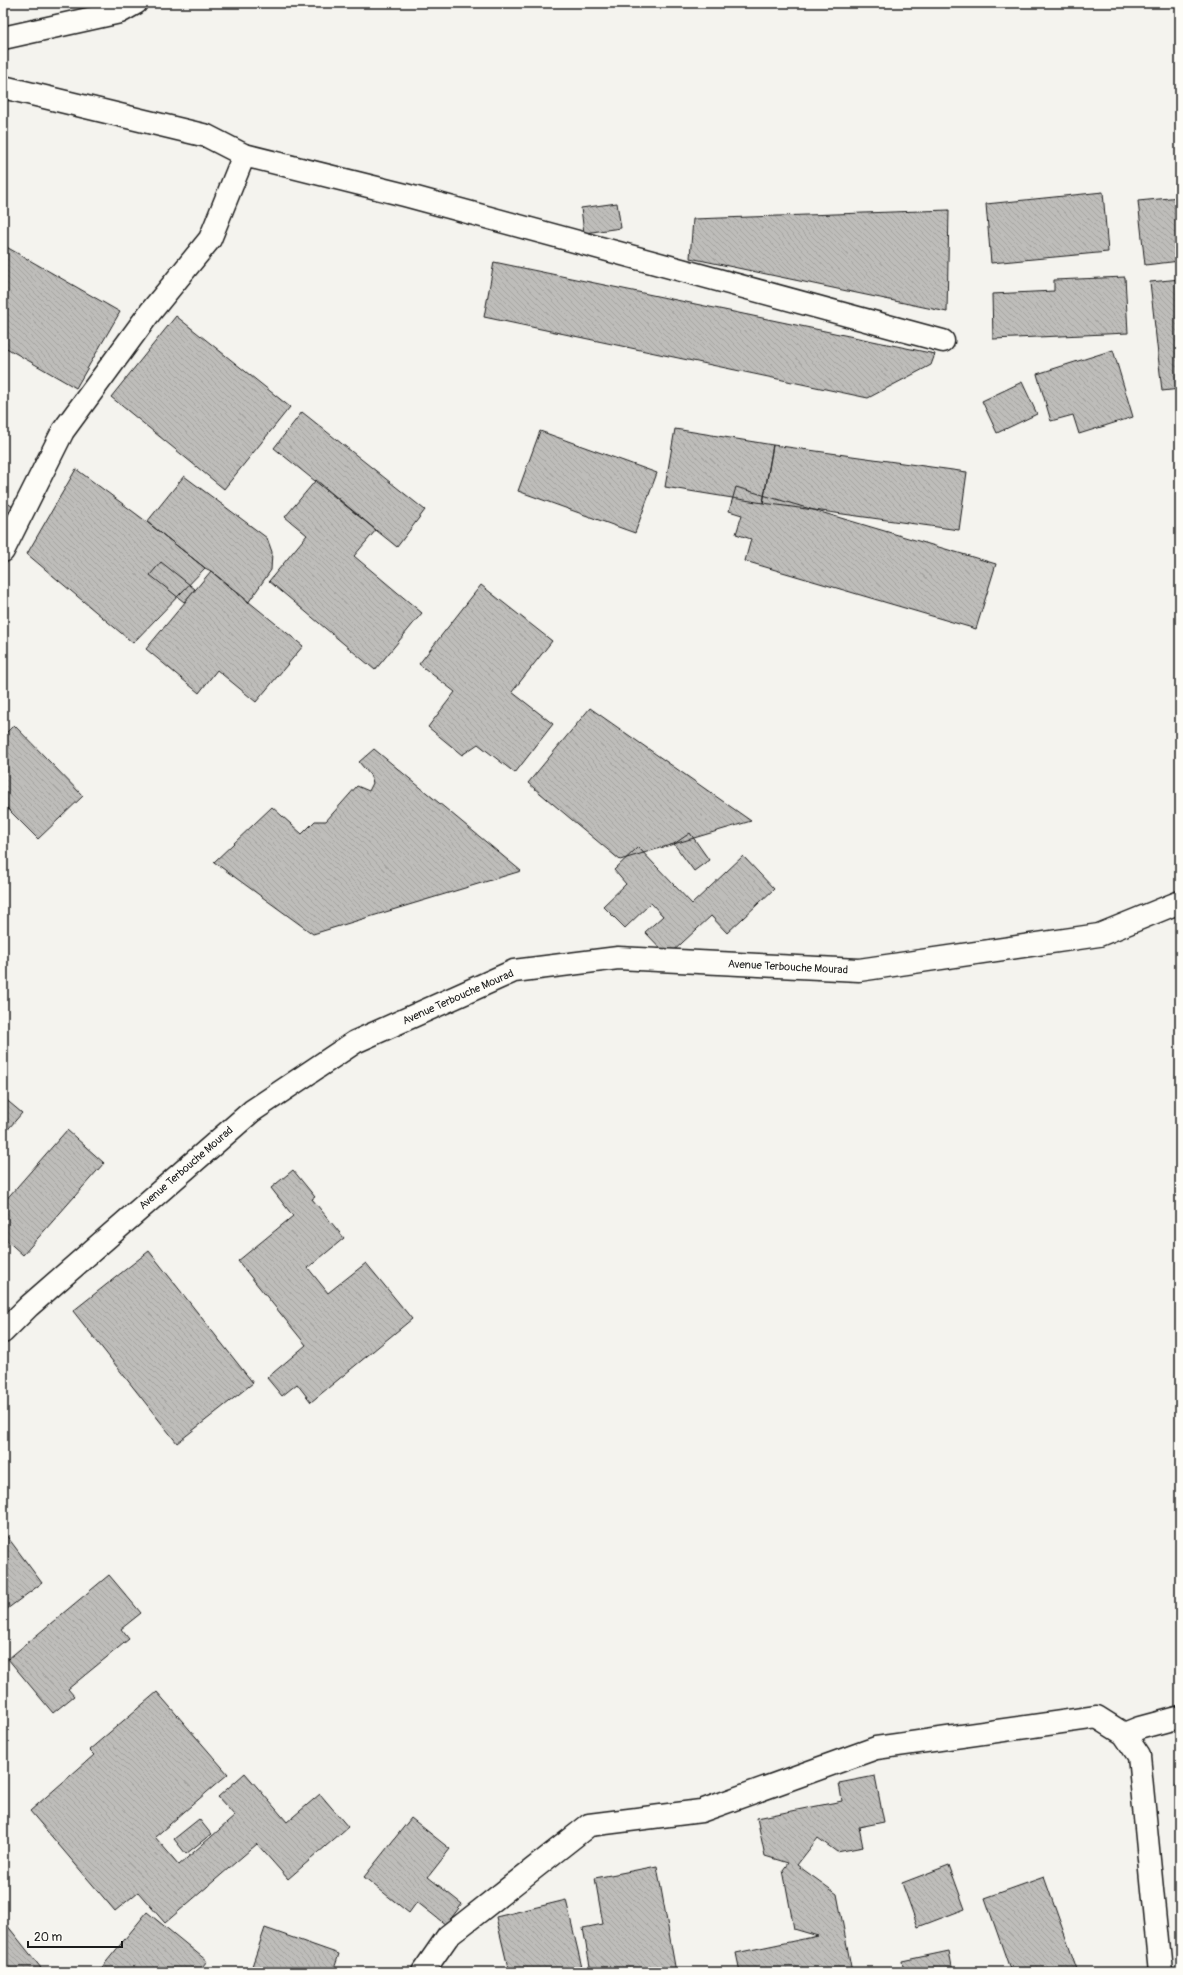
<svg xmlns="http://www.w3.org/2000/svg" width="1183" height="1975" font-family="Pangolin,sans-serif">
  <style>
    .building { fill: url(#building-back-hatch); stroke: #1c1c1c }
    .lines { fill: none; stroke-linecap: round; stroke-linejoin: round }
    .minor-casing { stroke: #1c1c1c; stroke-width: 25 }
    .major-casing { stroke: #1c1c1c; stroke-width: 25 }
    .minor { stroke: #fdfcf7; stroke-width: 22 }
    .major { stroke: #fdfcf7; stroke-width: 22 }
    .labels { text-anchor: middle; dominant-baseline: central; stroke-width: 3; stroke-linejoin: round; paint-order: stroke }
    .street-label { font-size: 11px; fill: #1c1c1c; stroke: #fdfcf7 }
  </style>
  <defs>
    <pattern id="building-back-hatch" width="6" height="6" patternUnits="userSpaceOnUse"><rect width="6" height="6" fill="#bebdba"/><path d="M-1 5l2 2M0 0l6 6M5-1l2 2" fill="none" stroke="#a3a29f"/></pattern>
  </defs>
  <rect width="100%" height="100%" fill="#f4f3ee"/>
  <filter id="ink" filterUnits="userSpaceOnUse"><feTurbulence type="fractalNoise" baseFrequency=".025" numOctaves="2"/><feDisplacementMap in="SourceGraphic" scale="8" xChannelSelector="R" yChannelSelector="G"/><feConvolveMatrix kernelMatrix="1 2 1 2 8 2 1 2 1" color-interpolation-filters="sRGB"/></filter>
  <g filter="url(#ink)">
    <!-- building -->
    <path class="building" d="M1103 192 1108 252 991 263 986 204Z
      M1180 197V261L1145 265 1138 201Z
      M617 203 621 228 584 233 581 208Z
      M949 210 947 312 690 258 693 219Z
      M3 245 120 312 76 388 3 346Z
      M494 262 935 354 931 365 868 398 484 317Z
      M1125 277 1128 333 993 339 992 294 1054 291V280Z
      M1180 279V389L1162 391 1150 282Z
      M176 316 290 407 224 489 111 397Z
      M1113 350 1133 417 1079 434 1073 415 1051 421 1037 374Z
      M1022 382 1037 414 997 433 982 401Z
      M302 412 425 510 397 547 274 448Z
      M675 429 773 445 763 503 665 487Z
      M540 431 657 473 635 533 518 491Z
      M773 445 967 472 959 530 763 503Z
      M76 469 147 522 205 568 133 643 27 554Z
      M184 476 267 538 272 552 271 570 248 603 211 571 205 568 147 522Z
      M316 480 376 530 354 556 422 613 375 670 269 581 307 535 285 517Z
      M736 487 996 564 976 629 745 561 751 539 736 534 742 515 729 511Z
      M3 500 13 507 3 522Z
      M161 562 195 589 184 602 150 575Z
      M211 571 303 646 256 702 217 670 199 693 146 649Z
      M481 585 552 641 512 692 553 724 515 773 478 744 462 755 428 727 455 692 419 664Z
      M590 708 751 821 620 860 528 783Z
      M14 725 83 796 38 839 3 804V736Z
      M374 749 521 871 313 934 214 862 272 807 302 834 315 821H326L357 786 369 791 373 783 370 775 359 762Z
      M690 833 709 860 694 871 674 844Z
      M638 847 692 904 743 856 774 889 727 933 711 916 668 956 645 932 663 916 651 903 625 928 603 906 626 884 614 870Z
      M3 1097 22 1113 3 1135Z
      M67 1130 104 1163 23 1255 3 1237V1203Z
      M293 1170 315 1197 312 1199 344 1238 308 1268 328 1293 366 1263 412 1319 311 1402 297 1384 282 1396 267 1378 306 1345 238 1261 293 1216 271 1188Z
      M149 1251 253 1383 177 1443 73 1311Z
      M3 1531 42 1583 3 1612Z
      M109 1575 141 1613 121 1629 129 1639 68 1689 74 1696 53 1713 8 1659Z
      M157 1692 228 1774 155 1837 179 1865 235 1816 218 1797 245 1773 287 1822 320 1794 348 1827 288 1879 257 1844 165 1923 138 1892 115 1911 30 1811 94 1755 89 1750Z
      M875 1776 884 1822 859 1827 863 1847 837 1852 818 1838 797 1865 837 1894 852 1972H740L736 1953 818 1936 794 1929 783 1870 788 1863 765 1856 757 1818 842 1801 839 1783Z
      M1180 1784V1810L1176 1785Z
      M411 1818 450 1849 428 1877 462 1904 446 1925 417 1902 409 1913 364 1877Z
      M199 1819 211 1834 186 1854 174 1839Z
      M949 1865 965 1909 918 1927 902 1883Z
      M657 1866 676 1972H591L583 1928 603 1924 595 1878Z
      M1044 1877 1078 1972H1011L985 1898Z
      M566 1900 583 1972H509L496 1917Z
      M147 1912 207 1961 198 1972H98Z
      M3 1920 41 1968 35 1972H3Z
      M265 1928 339 1954 333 1972H250Z
      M949 1951 953 1972H904L902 1961Z"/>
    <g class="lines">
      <!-- minor casing -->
      <g class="minor-casing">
        <path id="minor" d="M3 38 120 12 136 3
          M3 87 207 136 244 155 405 195 943 341
          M3 551 63 431 148 315 210 239 244 155
          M1124 1734 1139 1728 1180 1717
          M423 1972 448 1936 589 1825 701 1811 876 1748 1097 1717 1124 1734 1139 1756 1160 1972"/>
      </g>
      <!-- major casing -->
      <g class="major-casing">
        <path id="major" d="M3 1332 29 1306 252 1111 355 1042 514 971 618 958 859 970 1099 935 1180 902"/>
      </g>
      <!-- minor -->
      <use href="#minor" class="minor"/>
      <!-- major -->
      <use href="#major" class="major"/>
    </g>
  </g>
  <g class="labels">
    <!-- street labels -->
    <g class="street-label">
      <text transform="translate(788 967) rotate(3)">Avenue Terbouche Mourad</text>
      <text transform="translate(458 997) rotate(-24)">Avenue Terbouche Mourad</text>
      <text transform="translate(186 1168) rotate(-41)">Avenue Terbouche Mourad</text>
    </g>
  </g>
  <!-- margin -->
  <rect width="1183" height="1975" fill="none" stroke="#fdfcf7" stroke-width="16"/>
  <rect x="8" y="8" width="1167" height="1959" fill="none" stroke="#1c1c1c" stroke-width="1.5" filter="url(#ink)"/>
  <!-- scale -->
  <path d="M28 1941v6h94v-6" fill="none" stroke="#1c1c1c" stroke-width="2"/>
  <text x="34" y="1941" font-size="12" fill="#1c1c1c" stroke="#fdfcf7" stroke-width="3" paint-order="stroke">20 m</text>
</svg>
